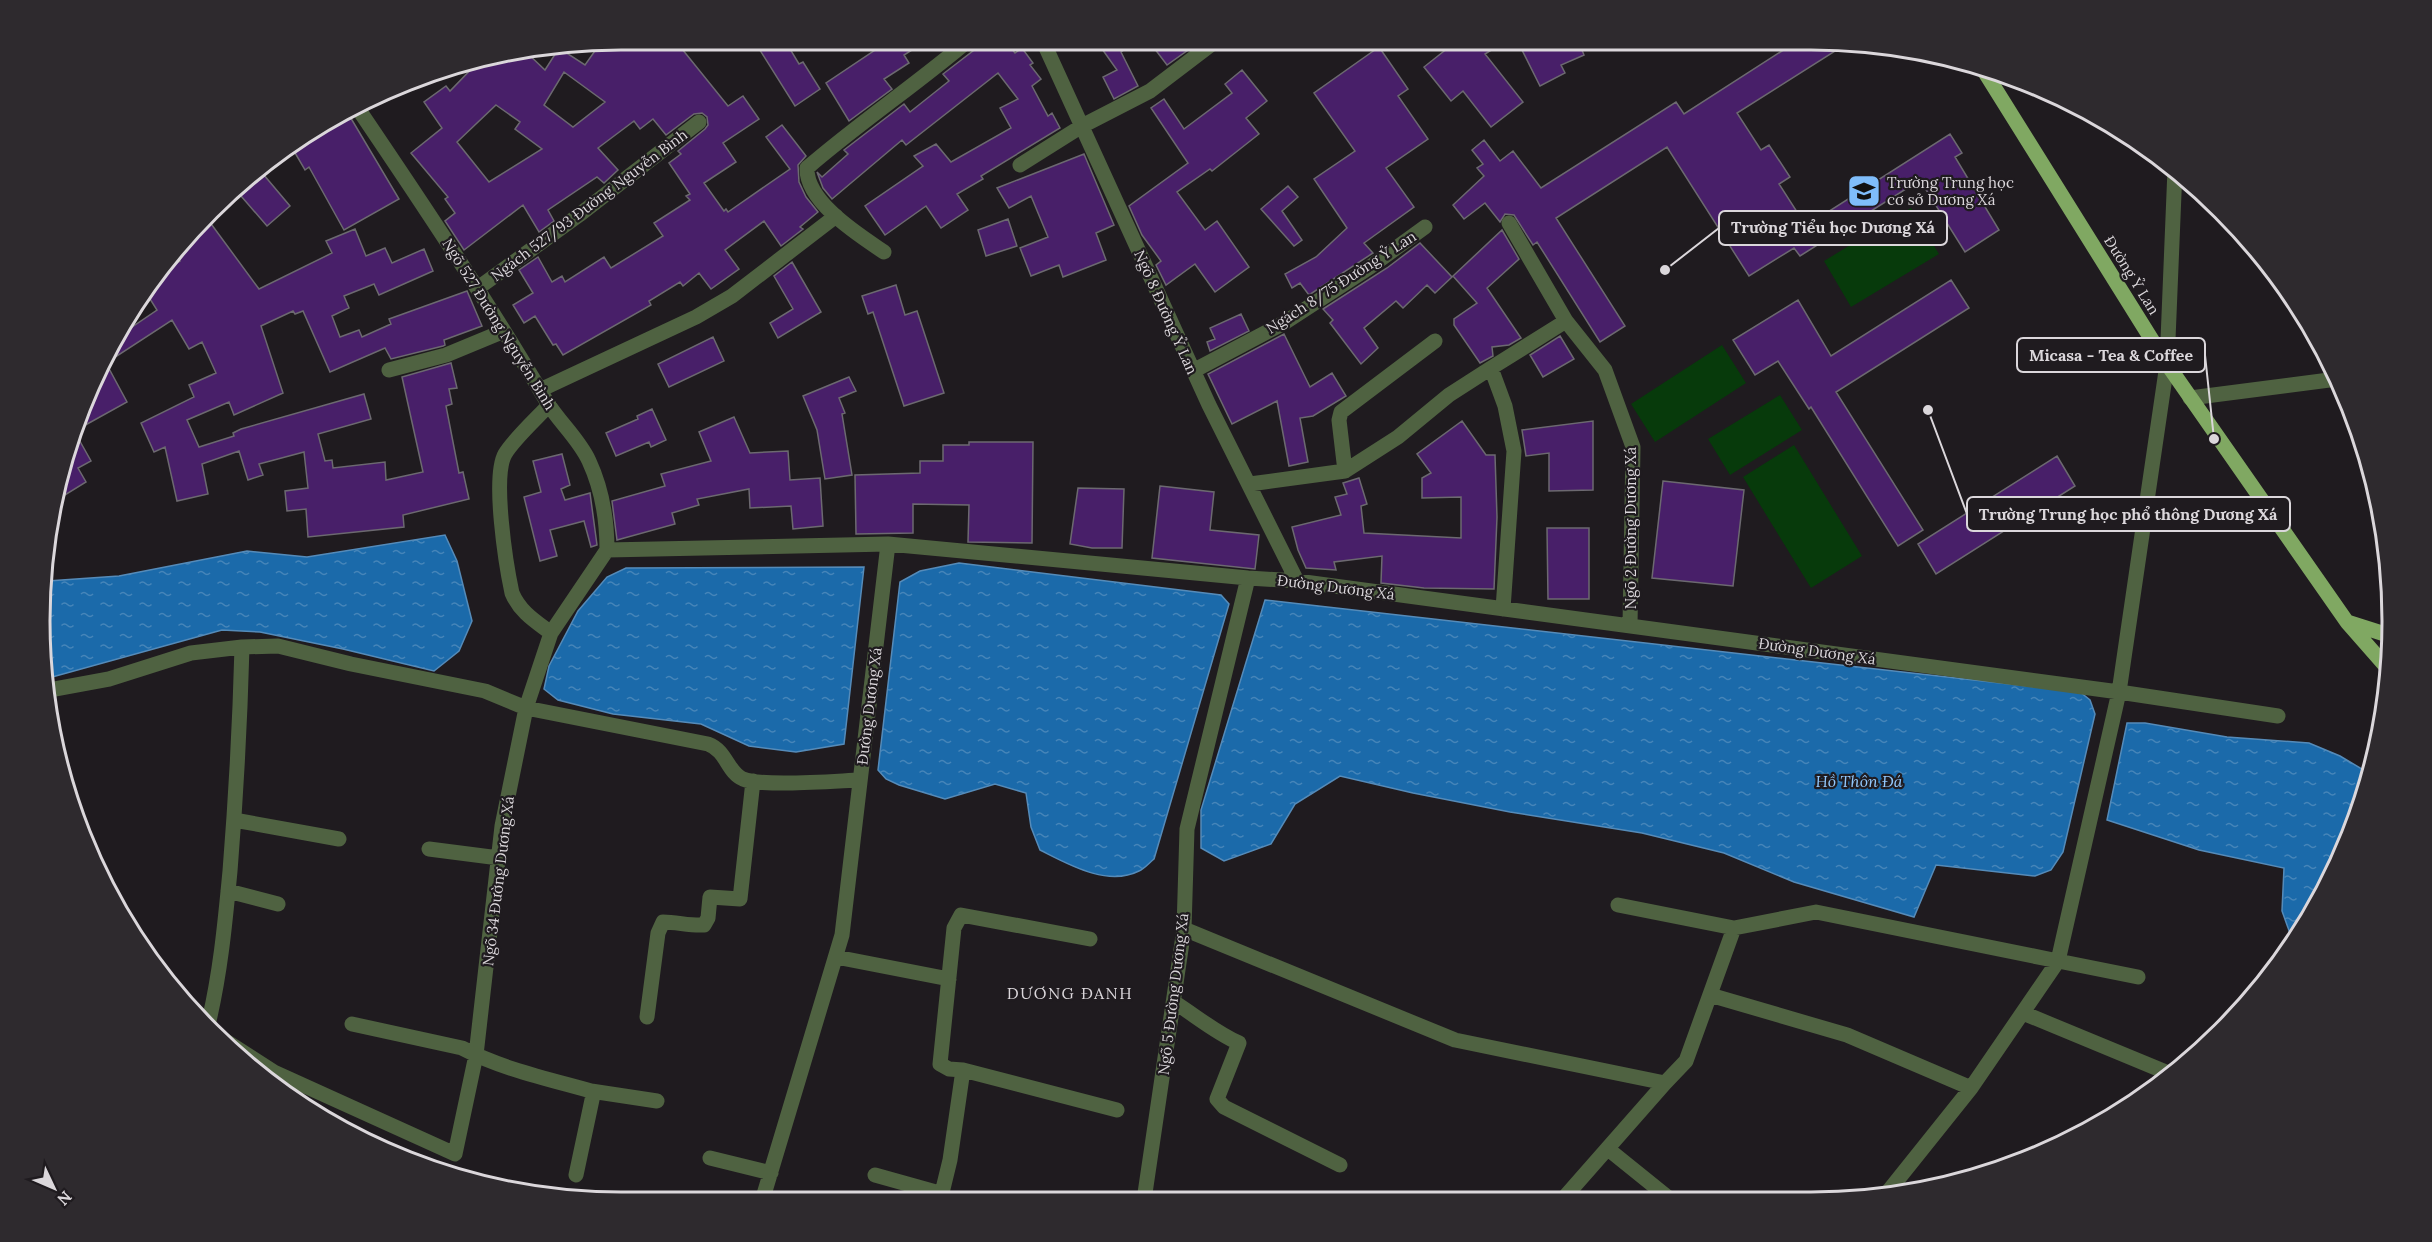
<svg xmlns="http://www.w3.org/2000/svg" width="2432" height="1242" font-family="Lora,serif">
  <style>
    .green { fill: #073a0b }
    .water { fill: url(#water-ripples); stroke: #558bb9; stroke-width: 1.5 }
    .building { fill: #481f69; stroke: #6c6970; stroke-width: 1.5; fill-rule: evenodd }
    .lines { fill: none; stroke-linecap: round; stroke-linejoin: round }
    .minor { stroke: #4f6241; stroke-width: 15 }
    .major { stroke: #80a862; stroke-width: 15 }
    .labels { text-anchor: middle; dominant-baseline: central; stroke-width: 4.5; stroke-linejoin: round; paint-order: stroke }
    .poi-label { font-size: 15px; fill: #dbd7db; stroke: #1f1b1f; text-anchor: start }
    .street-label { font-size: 15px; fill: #dbd7db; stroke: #1f1b1f }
    .water-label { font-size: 16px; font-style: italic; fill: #93c9fd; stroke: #1f1b1f }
    .neighbourhood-label { font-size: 16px; letter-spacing: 1.5px; fill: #dbd7db; stroke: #1f1b1f }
    .rim { fill: none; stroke: #dbd7db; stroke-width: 3 }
    .leader { fill: none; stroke: #dbd7db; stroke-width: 2 }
    .callout-dot { fill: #dbd7db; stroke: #1f1b1f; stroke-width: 2 }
    .callout { fill: #1f1b1f; stroke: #dbd7db; stroke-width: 2 }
    .callout-label { font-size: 16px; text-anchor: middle; font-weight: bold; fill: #dbd7db }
  </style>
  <defs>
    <pattern id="water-ripples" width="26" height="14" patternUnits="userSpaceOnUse" patternTransform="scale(1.5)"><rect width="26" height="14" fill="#1b6aaa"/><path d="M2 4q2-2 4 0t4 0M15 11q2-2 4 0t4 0" fill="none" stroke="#4685b9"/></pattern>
  </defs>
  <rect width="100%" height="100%" fill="#1f1b1f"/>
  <!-- green -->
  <path class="green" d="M1911 208 1939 254 1851 307 1824 261Z
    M1722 345 1746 383 1655 442 1631 404Z
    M1780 395 1802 430 1730 475 1708 439Z
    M1794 445 1862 556 1811 588 1743 477Z"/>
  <!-- water -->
  <path class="water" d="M445 535 457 561 472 621 459 651 434 671 343 649 260 632 222 630 45 679 48 581 119 576 247 551 307 557Z
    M959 563 1221 595 1229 604 1154 859C1149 863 1144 869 1139 871 1107 887 1068 864 1040 850L1031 827 1026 793 995 784 945 799 899 785 886 779 878 770 900 582 920 571Z
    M864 567 844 744 796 752 749 746 701 724 613 714 558 700 544 689 549 666 578 611 607 577 626 568Z
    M1265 600 2080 692 2090 700 2095 714 2063 852 2051 870 2035 876 1936 865 1914 917 1794 882 1724 853 1642 833 1510 812 1413 793 1340 776 1295 804 1271 844 1224 861 1201 848V810Z
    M2127 723H2145L2227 737 2309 743 2340 756 2372 775 2333 878 2296 937 2291 936 2282 911 2284 868 2199 850 2107 820Z"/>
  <!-- building -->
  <path class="building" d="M621 39H674L728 106 743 96 759 119 723 143 736 162 704 183 724 211 726 209 728 212 790 169 766 137 782 125 806 156 798 165 799 182 806 197 818 212 800 227 803 229 781 246 764 221 725 250 739 269 711 289 699 273 683 286 680 282 649 301 651 305 563 355 556 344 553 345 535 316 524 323 513 305 533 293 519 270 538 257 552 282 562 276 565 282 604 257 611 268 663 236 654 223 690 200 686 196 690 194 669 163 681 154 678 151 705 129 708 125 707 117 702 113 694 114 666 135 653 119 640 129 634 121 598 148 618 170 604 183 597 177 548 210 554 221 539 232 523 205 464 250 445 221 455 213 445 199 448 197 411 153 442 128 424 102 446 86 450 91 483 57 523 49 545 70 559 48 585 65 602 41ZM564 72 605 102 573 127 544 105ZM496 105 520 122 515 129 542 149 489 182 457 142Z
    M753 39H784L799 64 803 62 820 89 795 106Z
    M876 39H906L912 50 904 55 909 63 884 79 892 89 849 121 826 83 881 46Z
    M980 39H1004L1015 53 1022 48 1033 63 1030 65 1041 79 1032 86 1048 116 1052 113 1060 128 981 176 983 179 957 194 968 210 941 228 926 206 885 235 865 206 923 166 914 156 936 144 951 162 1011 128 1000 108 1018 99 998 73 906 145 902 140 832 199 823 188 817 172 822 177 848 154 844 150 904 104 910 112 949 81 943 74 978 47Z
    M1095 39 1138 40 1121 52 1138 86 1114 99 1103 77 1117 70Z
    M1148 40H1180L1188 50 1167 65Z
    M1458 40H1507L1485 54 1523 102 1491 127 1463 91 1451 101 1424 67Z
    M1517 40H1578L1584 55 1561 65 1565 73 1540 86Z
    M1799 40 1851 41 1737 113 1761 150 1769 145 1790 177 1779 184 1806 226 1950 134 1962 153 1955 157 1999 230 1965 252 1920 180 1800 256 1794 248 1749 276 1667 147 1556 218 1625 326 1600 342 1537 242 1533 245 1514 215 1505 214 1500 222 1485 203 1464 219 1453 205 1484 176 1477 168 1483 164 1472 150 1484 140 1500 161 1513 151 1541 188 1676 102 1684 114Z
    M1379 47 1408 89 1398 96 1428 139 1386 168 1414 207 1364 243 1373 253 1309 295 1300 283 1292 288 1285 274 1316 257 1347 228 1314 179 1355 151 1314 93Z
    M1242 70 1267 101 1246 118 1259 134 1212 171 1210 169 1177 192 1205 230 1217 221 1249 267 1215 292 1195 264 1166 285 1156 265 1161 261 1142 235 1129 206 1188 163 1151 108 1164 99 1184 129 1232 93 1225 84Z
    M349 115 399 199 344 230 309 167 305 170 291 146Z
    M1084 154 1114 225 1096 233 1106 260 1063 277 1059 265 1031 276 1020 248 1048 237 1031 196 1009 208 997 188Z
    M258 168 290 206 267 226 235 189Z
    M1288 186 1298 197 1282 211 1302 240 1294 246 1261 209Z
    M206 217 259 289 332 253 326 241 355 229 366 256 385 248 392 263 424 249 433 271 379 295 374 284 344 296 349 308 332 316 340 337 359 330 362 337 391 324 389 319 467 291 482 326 444 340 445 345 443 346 391 359 385 348 330 372 303 311 295 314 293 311 261 326 283 393 234 415 229 402 187 420 199 447 234 436 233 433 241 429 364 394 371 419 318 434 325 461 332 460 333 468 385 462 386 480 423 472 402 377 451 363 457 388 449 389 452 404 446 406 459 473 463 472 469 499 403 515 404 527 308 537 306 509 287 511 285 491 308 488 304 452 259 464 263 475 248 480 239 451 202 464 208 494 177 501 165 447 154 452 141 423 194 397 189 385 216 373 202 342 189 349 172 320 106 363 127 402 80 428 113 340 157 310 145 291 156 275 180 261 173 252 183 238Z
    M1008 219 1017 246 986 256 978 230Z
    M1502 230 1519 259 1487 288 1521 338 1509 345 1492 347 1493 356 1480 363 1454 325V319L1477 303 1453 276Z
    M1420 243 1452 277 1435 293 1427 285 1403 308 1396 301 1364 328 1378 348 1361 364 1330 323 1333 320 1323 309 1387 268Z
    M792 262 821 312 778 338 770 323 793 309 774 276Z
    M1951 280 1969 308 1836 392 1923 530 1898 546 1811 407 1809 409 1778 361 1755 375 1733 340 1798 300 1831 356Z
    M896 285 905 315 917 311 944 393 904 406 873 312 868 314 862 296Z
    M1241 314 1249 331 1210 351 1207 342 1215 339 1210 328Z
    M1284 334 1310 387 1332 373 1346 396 1313 416 1300 418 1308 462 1289 466 1277 401 1232 424 1208 374Z
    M1560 336 1574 359 1543 377 1530 355Z
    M713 337 724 361 669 387 658 364Z
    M849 377 856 391 839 398 845 413 842 414 852 475 825 479 817 430 803 396Z
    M652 409 666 440 651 447 649 442 616 456 606 433 638 419 637 416Z
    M734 417 750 453 788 451 790 480 820 478 823 526 793 529 791 506 750 508 749 489 697 499 699 505 672 513 675 524 617 540 612 501 665 486 661 474 711 461 699 432Z
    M1462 421 1486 455H1495L1497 517 1494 589 1424 588 1381 583 1382 556 1334 562 1336 570 1306 568 1298 550 1292 527 1341 515 1335 497 1347 494 1343 483 1359 478 1367 504 1361 506 1364 533 1461 538V497L1422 498V478L1431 473 1417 454Z
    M1593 421V490L1549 491V453L1526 456 1522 430Z
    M77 436 91 461 78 468 86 482 52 503Z
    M969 442H1033L1032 543 968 542 969 505 913 504V533L856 534 855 475 920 473V461H943V445H969Z
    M562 454 570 485 561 489 565 500 590 493 597 545 591 547 584 521 550 530 557 556 540 561 524 497 541 492 533 461Z
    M2057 456 2075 486 1936 574 1918 544Z
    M1663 481 1744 490 1733 586 1652 578Z
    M1160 486 1214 492 1210 530 1259 535 1255 569 1152 558Z
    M1078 488 1124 489 1122 548H1092L1070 544Z
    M1547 528H1589V599H1548Z"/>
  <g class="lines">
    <!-- minor -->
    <path class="minor" d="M1042 39 1209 405 1297 581
      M359 110C424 206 488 302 547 402 559 422 579 439 589 461 602 489 607 519 607 550
      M1020 165 1082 126 1150 91 1217 40
      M1509 223 1566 321
      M884 252C859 235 806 202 807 168 859 123 917 84 970 39
      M478 288 579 215 699 122
      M1491 368 1566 321 1605 370 1633 447 1630 626
      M389 370 446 355 504 331
      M1193 371 1284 323 1370 267 1425 227
      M540 390 696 317 732 296 836 216
      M2190 398 2337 379
      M549 405C537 418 513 440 505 454 492 477 506 565 512 593 520 612 535 621 551 633
      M1345 471 1339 420 1341 412 1435 341
      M1250 484 1345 471 1398 437 1449 395 1491 368 1505 406 1514 451 1503 609
      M2127 518 2144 517
      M44 691 109 679 191 653 242 647 278 646 351 664 485 691 526 708 708 744C727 751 727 772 743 779 763 787 835 781 860 780
      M234 820 339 839
      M429 849 499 858
      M228 891 278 904
      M1618 905 1734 928 1816 912 2058 961 2119 692 2278 716
      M1184 929 1455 1040 1665 1083 1686 1061 1734 928
      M1090 939 961 915 954 928 940 1064 949 1069 963 1070 1117 1110
      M836 957 949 979
      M1710 995 1847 1035 1971 1088
      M1174 1002C1196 1016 1216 1033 1239 1043L1217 1099 1224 1107 1340 1165
      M2023 1013 2173 1075
      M647 1017 658 933 663 922C677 922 690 926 704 925L708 918 710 897 740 899 753 781
      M352 1024 462 1048C502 1069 548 1079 591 1091L593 1095 576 1175
      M207 1029 274 1072 455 1154 476 1055 502 826 526 708 551 633 607 550 888 544
      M207 1029C220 977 225 924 230 871 236 796 240 722 242 647
      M591 1091 657 1101
      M1608 1149 1670 1199
      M710 1158 771 1173
      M875 1175 943 1194
      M1883 1198 1971 1088 2058 961 2138 977
      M1563 1199 1665 1083
      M1144 1200 1184 929 1187 829 1248 578
      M762 1201 842 935 888 544 1248 578 1297 581 2119 692 2167 364 2175 169
      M940 1201 950 1160 963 1070"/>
    <!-- major -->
    <path class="major" d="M1981 66 2167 364 2347 622 2390 671
      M2347 622 2391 636"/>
  </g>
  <!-- icons -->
  <defs>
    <g id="school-square" transform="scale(1.725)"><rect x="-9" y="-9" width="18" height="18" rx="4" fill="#7fbdfa" stroke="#1f1b1f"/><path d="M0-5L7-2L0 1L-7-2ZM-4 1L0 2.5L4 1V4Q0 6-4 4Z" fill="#111"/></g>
  </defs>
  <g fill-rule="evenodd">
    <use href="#school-square" x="1864" y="191"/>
  </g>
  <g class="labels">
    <!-- poi labels -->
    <g class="poi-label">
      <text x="1887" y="182">Trường Trung học<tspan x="1887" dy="17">cơ sở Dương Xá</tspan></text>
    </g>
    <!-- street labels -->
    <g class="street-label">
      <text transform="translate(589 205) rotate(-37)">Ngách 527/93 Đường Nguyễn Bình</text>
      <text transform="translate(2132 275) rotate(58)">Đường Ỷ Lan</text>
      <text transform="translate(1341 282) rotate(-33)">Ngách 8/75 Đường Ỷ Lan</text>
      <text transform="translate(1166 312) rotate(66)">Ngõ 8 Đường Ỷ Lan</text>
      <text transform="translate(499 324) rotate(58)">Ngõ 527 Đường Nguyễn Bình</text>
      <text transform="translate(1630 528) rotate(-90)">Ngõ 2 Đường Dương Xá</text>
      <text transform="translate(1336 587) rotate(7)">Đường Dương Xá</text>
      <text transform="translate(1817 651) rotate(8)">Đường Dương Xá</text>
      <text transform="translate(869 706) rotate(-83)">Đường Dương Xá</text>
      <text transform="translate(498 881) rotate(-83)">Ngõ 34 Đường Dương Xá</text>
      <text transform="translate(1173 994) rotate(-83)">Ngõ 5 Đường Dương Xá</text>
    </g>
    <!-- water labels -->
    <g class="water-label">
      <text x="1859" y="781">Hồ Thôn Đá</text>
    </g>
    <!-- neighbourhood labels -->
    <g class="neighbourhood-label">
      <text x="1070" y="993">DƯƠNG ĐANH</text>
    </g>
  </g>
  <!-- crop -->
  <path d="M0 0H2432V1242H0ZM621 50H1811A571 571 0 0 1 2382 621V621A571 571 0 0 1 1811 1192H621A571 571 0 0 1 50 621V621A571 571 0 0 1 621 50Z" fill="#2e2a2e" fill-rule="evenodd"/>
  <path class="rim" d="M621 50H1811A571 571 0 0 1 2382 621V621A571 571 0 0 1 1811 1192H621A571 571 0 0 1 50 621V621A571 571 0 0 1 621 50Z"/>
  <!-- callouts -->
  <path class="leader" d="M1665 270L1719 228M2214 439L2205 355M1928 410L1967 514"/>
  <g class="callout-dot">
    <circle cx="1665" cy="270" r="6"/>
    <circle cx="2214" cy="439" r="6"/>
    <circle cx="1928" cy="410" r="6"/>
  </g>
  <g class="callout">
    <rect x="1719" y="211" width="228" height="34" rx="6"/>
    <rect x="2017" y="338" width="188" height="34" rx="6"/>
    <rect x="1967" y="497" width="323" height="34" rx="6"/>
  </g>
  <g class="callout-label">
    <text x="1833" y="233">Trường Tiểu học Dương Xá</text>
    <text x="2111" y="361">Micasa - Tea &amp; Coffee</text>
    <text x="2128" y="520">Trường Trung học phổ thông Dương Xá</text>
  </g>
  <!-- north arrow -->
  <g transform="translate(54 1188) rotate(134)" stroke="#1f1b1f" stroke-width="4.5" paint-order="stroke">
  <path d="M0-4.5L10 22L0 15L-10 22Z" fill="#dbd7db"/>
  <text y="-9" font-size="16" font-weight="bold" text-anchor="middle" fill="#dbd7db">N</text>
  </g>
</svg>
